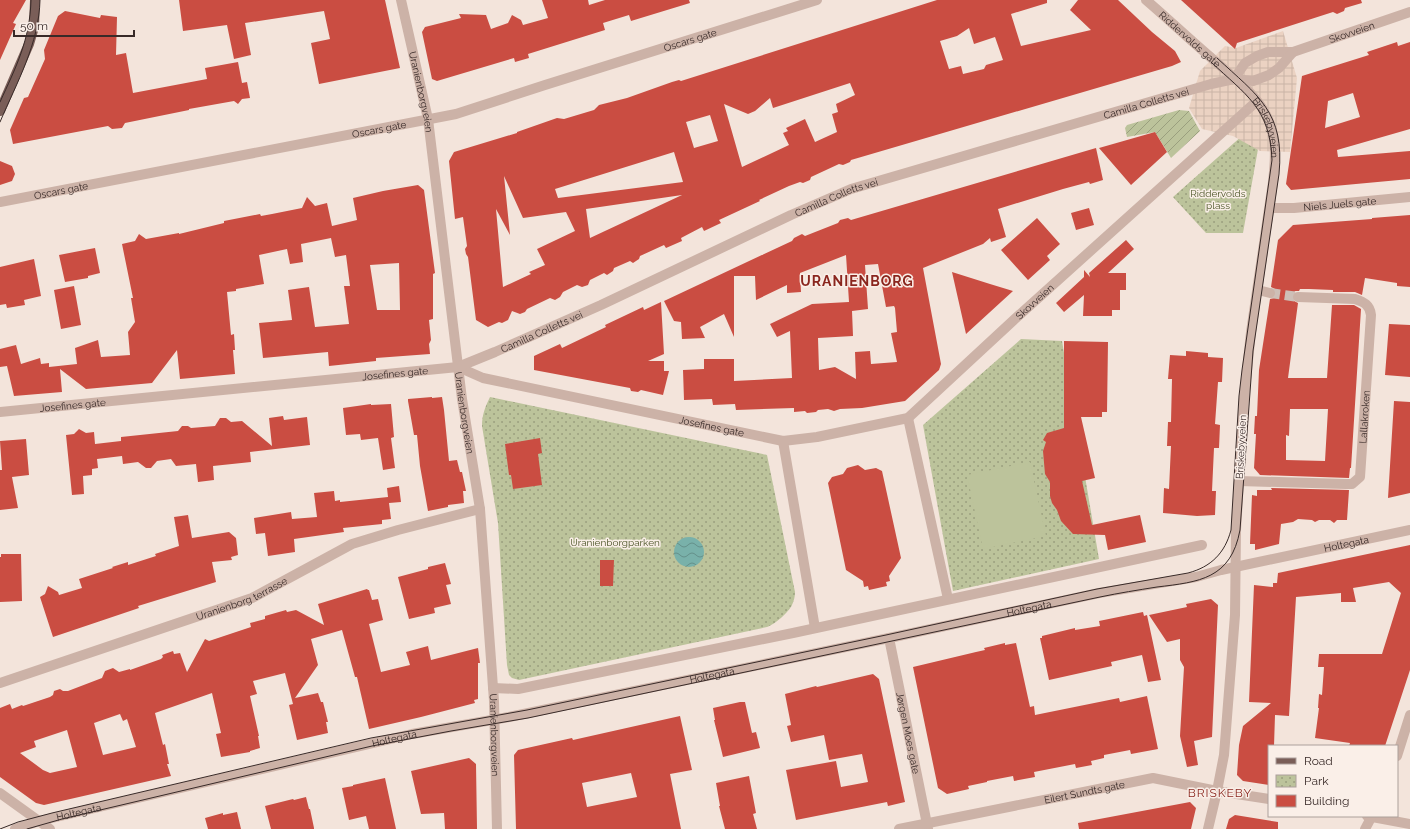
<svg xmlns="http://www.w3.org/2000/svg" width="1410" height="829" font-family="Raleway,sans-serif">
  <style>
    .park { fill: url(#park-dots) }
    .garden { fill: url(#garden-furrows) }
    .pitch { fill: #bcc39b }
    .plaza { fill: url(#plaza-grid) }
    .water { fill: url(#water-waves) }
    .building { fill: #ca4d42; fill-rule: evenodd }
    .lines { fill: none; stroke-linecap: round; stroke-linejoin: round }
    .minor-tunnel { stroke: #cebfb7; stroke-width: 10; stroke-dasharray: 10 5; stroke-linecap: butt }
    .minor { stroke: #ccb2a7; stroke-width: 10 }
    .tertiary { stroke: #ccb2a7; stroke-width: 10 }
    .primary { stroke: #7a5e58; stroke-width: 10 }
    .tram { stroke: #382a28; stroke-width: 1 }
    .labels { text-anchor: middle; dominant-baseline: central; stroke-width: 3; stroke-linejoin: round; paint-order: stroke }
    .street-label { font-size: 10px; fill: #382a28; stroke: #faefe8 }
    .park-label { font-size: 10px; fill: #4e572a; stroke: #faefe8 }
    .quarter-label { font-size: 12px; letter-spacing: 1px; fill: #8a261e; stroke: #faefe8 }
    .district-label { font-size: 14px; font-weight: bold; letter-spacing: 1px; fill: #8a261e; stroke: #faefe8 }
  </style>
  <defs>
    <pattern id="park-dots" width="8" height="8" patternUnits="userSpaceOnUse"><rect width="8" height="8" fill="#bcc39b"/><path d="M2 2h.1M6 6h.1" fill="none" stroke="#9a9f7e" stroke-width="1.8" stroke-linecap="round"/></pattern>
    <pattern id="garden-furrows" width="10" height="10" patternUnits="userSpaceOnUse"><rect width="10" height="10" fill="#bcc39b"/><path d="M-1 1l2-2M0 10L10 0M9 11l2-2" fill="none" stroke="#9a9f7e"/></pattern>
    <pattern id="plaza-grid" width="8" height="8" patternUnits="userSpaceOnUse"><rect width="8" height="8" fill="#ebd2c2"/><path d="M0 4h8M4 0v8" fill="none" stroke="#cab4a7"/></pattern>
    <pattern id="water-waves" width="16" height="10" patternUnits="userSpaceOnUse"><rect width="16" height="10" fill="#79b1aa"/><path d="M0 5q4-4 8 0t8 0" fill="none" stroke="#64908a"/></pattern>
  </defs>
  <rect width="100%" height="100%" fill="#f3e4db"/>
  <!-- park -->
  <path class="park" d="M1243 135 1258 149 1243 233H1206L1173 197Z
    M1021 339 1062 341 1099 559 953 591 923 425Z
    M490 397 767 455 795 592C795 596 794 601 792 605 789 612 774 625 767 627L519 680 512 678 509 675 507 665 498 523 482 426C482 415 485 407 490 397Z"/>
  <!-- garden -->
  <path class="garden" d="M1179 110 1189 111 1200 131 1171 158 1155 132 1127 137 1125 128 1127 125Z"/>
  <!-- pitch -->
  <path class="pitch" d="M1030 462 1046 536 983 549 967 475Z"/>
  <!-- plaza -->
  <path class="plaza" d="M1283 31 1297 78 1290 152 1260 151 1233 136 1202 129 1189 108 1200 71 1225 46 1236 48Z"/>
  <!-- water -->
  <path class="water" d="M674 552a15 15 0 1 1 30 0a15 15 0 1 1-30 0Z"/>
  <!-- building -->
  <path class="building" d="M0 0H26L13 23 16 24 0 60Z
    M179 0H385L400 68 319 84 311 43 330 39 324 11 245 23 251 55 234 59 227 25 183 31Z
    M542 0H588L589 5 605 0H689L690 3 631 21 629 15 603 23 605 30 528 54 529 58 515 62 514 58 437 81 432 79 422 32 425 27 461 18 459 14 486 15 491 29 508 23 512 15 521 20 523 25 548 18Z
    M937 0H1047V3L1011 14 1021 46 1091 30 1070 10 1078 0H1118L1152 32 1175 51 1181 62 1172 66 851 160 850 162 843 165 839 164 811 177 810 180 803 183 800 182 789 186 759 200 760 201 719 220 721 223 704 231 702 227 681 238 682 241 666 248 664 245 640 256 639 259 633 263 630 261 614 268 613 271 607 275 604 273 590 280 588 285 582 287 577 285 563 292 560 297 555 300 550 298 527 309 525 312 520 314 512 311 508 320 502 323 499 322 488 327 476 320 468 257 466 254 465 249 467 246 463 217 455 219 449 161 454 152 517 133V132L557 118 564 119 594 110 599 105 627 98 672 82 679 80 681 81ZM969 28 974 44 995 37 1003 60 986 65 984 69 963 74 961 66 949 69 940 41 957 36ZM850 83 855 95 836 104 838 112 832 114 837 132 815 142 805 119 786 128 788 131 783 133 789 145 742 167 724 104 748 114 755 111 770 98 773 108ZM710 115 718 141 694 148 686 122ZM674 152 683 182 558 198 555 189ZM504 176 523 218 566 212 575 231 537 249 545 265 529 272 531 274 503 287 496 209 510 235ZM682 195 590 238 586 209Z
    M1181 0H1361L1362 3 1345 8 1344 11 1337 14 1333 12 1237 43 1235 49Z
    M65 11 100 18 101 15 117 17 116 55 126 53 133 93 207 79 205 68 238 62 242 83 247 82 250 98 242 99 238 104 234 101 189 109V110L125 123 122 128 112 129 108 126 13 144 10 130 24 98 28 97 45 59 44 50 58 16Z
    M1397 42 1398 46 1410 42V129L1337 150 1338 157 1410 151V179L1291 190 1286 184 1302 76 1369 55 1367 52ZM1353 93 1360 117 1325 128 1328 101Z
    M1155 132 1167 152 1131 185 1099 148Z
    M1096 148 1103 180 1090 184 1089 182 1063 189 998 209 1006 237 991 242 990 238 983 244 923 268 941 364 939 370 905 401 862 408 840 409 834 411 828 409 818 410 816 412 807 413 805 411 794 412V408L736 410 735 404 713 405 712 399 684 400 683 370 704 369V359H734V381L792 378 790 331 777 337 770 324 812 304 849 302 846 255 800 273 801 292 787 293V285L756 300 755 276H734V337L724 314 700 327 705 338 682 339 681 322 674 321 664 301 792 241 794 238 802 234 805 236 838 223 840 220 848 218 851 220ZM878 264 886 307 894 306 895 308 897 332 891 333 897 362 871 364 870 351 855 352 856 379 835 367 819 370 818 338 853 336 852 311 868 309 865 265Z
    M0 161 12 166 15 174 12 181 0 185Z
    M418 185 424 190 435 273 433 274V319L429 320 431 340 429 344 430 354 376 358V361L329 366 328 352 263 358 259 323 292 320 288 290 309 287 315 327 349 324 344 286H350L346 255 335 257 331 238 301 244 303 262 290 264 287 249 259 255 264 284 236 289V291L227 292 231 335 234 334 235 350H233L235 374 180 379 177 350 152 383 86 389 60 369 62 392 14 396 7 366 0 367V349L16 345 21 364 40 358 41 364 49 363V367L77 364 75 348 98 340 101 357 130 355 128 332 135 322 131 298H133L122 244 135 241 139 234 146 239 179 233V234L224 223V221L260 214 261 216 272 214 302 208 307 197 315 206 327 203 332 226 357 220 353 198 383 191ZM399 263 400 310H377L370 265Z
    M1089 208 1094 225 1076 230 1071 213Z
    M1410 215V287L1397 286V283L1365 278 1362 295 1355 292H1333V290L1309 289H1300L1299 291H1295L1292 296V300L1298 303 1288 378H1327L1332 305H1354L1361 309 1351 468H1350L1349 478 1260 475 1254 468 1256 434H1254L1255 416H1257L1259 370 1270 299 1274 298 1276 294 1275 289 1271 287 1278 240 1293 225 1372 219V218ZM1290 409H1328L1325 461 1286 460V435L1289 436Z
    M1037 218 1060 244 1047 256 1050 260 1028 280 1001 250Z
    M1126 240 1134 249 1108 273H1126V290H1120V310H1112V316H1083L1084 295 1064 312 1056 303 1084 277V270L1090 277 1089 273Z
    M95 248 100 273 88 276V278L65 282 59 255Z
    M34 259 41 296 24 300 25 305 7 308 6 304 0 305V267Z
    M952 272 990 284 1013 291 966 334Z
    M74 286 81 325 61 329 54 290Z
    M661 302 664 354 648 361H664V371H669L663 395 641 390 638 392 631 391 630 388 534 370V356L560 344 562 348 606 327 605 325 643 307 644 310Z
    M1389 324 1410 325V377L1385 375Z
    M1064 341 1108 342 1107 412H1102V417H1081L1095 478 1082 481 1092 525 1140 515 1146 542 1108 550 1105 535 1073 534 1061 521 1057 510 1052 503 1050 496V482L1045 474 1043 451 1046 442 1043 440 1047 433 1064 428Z
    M1186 351 1208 353V357L1223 358 1222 382H1218L1215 424 1220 425 1219 448H1214L1212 491H1216L1215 515 1197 516 1163 513 1164 488 1169 489 1171 446H1167L1168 422H1171L1172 379H1168L1170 355 1186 356Z
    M432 397V398L442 397 444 410 449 461 457 460 460 472H462L466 491H463L464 503 448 505V507L428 511 420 466 417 435H414L408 401V399Z
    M1394 401 1410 402V493L1388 498Z
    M371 404V405L391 404 394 437 391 438 395 468 383 470 378 438 361 440 360 434 346 435 343 408Z
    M283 416 284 420 307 417 310 445 250 452 251 462 213 466 214 480 198 482 196 464 176 466 171 459 157 461 151 468H146L138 462 123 464 122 456 97 459 98 468 92 469V475L83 476 84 494 72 495 66 435 74 434 79 429 86 433 94 432 95 444 121 441V437L178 431 182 426H188L191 428 215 426 220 418H226L231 422 242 421 272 446 269 418Z
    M540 438 542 453 538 454 542 485 513 489 511 475H509L505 444Z
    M26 439 29 475 12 477 18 508 0 510V470H2L0 441Z
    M858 465 865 470 876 468 882 471 901 558 889 576 890 581 886 582 887 586 869 590 868 586 864 587 863 581 846 570 828 483 832 477 843 474 847 468Z
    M399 486 401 502 389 503 391 519 382 520V524L343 528 344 532 294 539 295 552 268 556 265 533 256 534 254 518 291 512 292 519 317 517 314 493 334 491 335 501 340 500V502L388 497 387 488Z
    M1271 488 1349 490 1347 520H1337L1334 523 1330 520H1319L1315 522 1312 520 1298 519 1293 522 1281 524 1279 544 1255 550V544H1250L1252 495 1257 496V490H1272Z
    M188 515 192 538 229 532 236 538 238 555 231 557 232 560 212 562 216 582 138 606 139 608 53 637 40 597 45 594 48 586 58 592 59 595 82 588 79 579 113 568 112 567 128 562V565L156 556 155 554 179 546 174 517Z
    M1410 545V670L1385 746H1349L1350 743 1315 738 1319 708H1318L1319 694 1322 695 1324 667H1318L1319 654H1382L1401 593 1389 582 1353 588 1356 602H1341V593L1296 597 1289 716 1275 715 1274 746H1269V785L1243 781 1237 775 1239 745 1243 726 1271 703 1249 702 1254 585 1273 587V583H1277L1278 573Z
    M1 554H21L22 601 0 602V557H1Z
    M600 560H614L613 586H600Z
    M445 563 451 584 446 585 451 604 434 608 435 613 409 619 398 577 428 569V567Z
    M367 589 368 590H369L372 600 378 599 383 620 369 624 381 672 410 665 406 652 428 646 431 660 478 648 480 663H478V699L474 700 475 703 421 717 369 729 357 677H355L342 630 311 639 318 665 295 698 318 693 321 702H323L328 722H326L328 733 297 740 289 705 293 704 285 673 253 681 257 694 250 696 259 736H258L260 748 250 751V752L221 757 216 734 221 733 212 693 155 713 163 745 165 744 169 764H167L171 776 44 805 36 803 0 777V708L10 704 12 709 22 705 23 706 50 697 53 695 54 691 60 689 63 691H68L102 678 105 671 113 668 119 672 130 669V670L161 659 163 657 162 655 173 651 174 654 180 653 187 672 205 639 209 641 251 627 250 623 265 619V616L286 610 287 612 296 610 324 625 318 604ZM120 714 123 721 127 719 136 747 103 755 94 723ZM67 730 77 767 50 773 43 770 20 753 36 747 34 741Z
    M1211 599 1218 605 1212 737 1194 741 1198 765 1187 767 1180 736 1184 667 1180 660V639L1167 642 1149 615 1187 607 1186 604Z
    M1143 612 1144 616 1147 615 1161 680 1148 682 1142 655 1111 662 1112 666 1049 680 1040 638H1042V636L1075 628V630L1100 626 1099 621Z
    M1005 643V645L1016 643 1030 707 1034 706 1035 715 1119 698 1120 702 1147 696 1158 749 1131 754 1130 750 1104 755V758L1091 761 1092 765 1076 768 1075 764 1034 772 1035 777 1014 781 1013 776 987 781V782L968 786 969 789 947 794 938 788 913 667 976 652 985 650 984 648Z
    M873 674 879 679 905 802 888 806 887 802 796 820 786 770 836 761 841 787 868 782 862 754 829 760 824 735 791 742 787 726 791 725 785 694 816 686 817 687Z
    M740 702H745L752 733 756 732 760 748 723 757 714 720H715L713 708Z
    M680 716 692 770 670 774 681 829H516L514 755 518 750 572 738 573 740ZM631 773 637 797 587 807 582 783Z
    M469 758 476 764 477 829H445L444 813 421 814 411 771Z
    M749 776 756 813 753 814 757 829H725L719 806H720L716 783Z
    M385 778 396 829H369L366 816 349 820 342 788 353 786V785Z
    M306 797 309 809H310L314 828V829H271L265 806 293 799 294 800Z
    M1190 802 1196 808 1191 829H1079L1078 823Z
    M237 812 241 829H208L205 818 223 813V815Z
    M1235 815 1278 822V829H1226L1229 819Z"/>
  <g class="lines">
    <!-- minor-tunnel -->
    <path class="minor-tunnel" d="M1270 293 1298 297"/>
    <!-- minor -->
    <g class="minor">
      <path id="s1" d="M1146 0C1167 18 1187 37 1208 55 1230 75 1260 95 1270 124 1277 143 1275 163 1273 182L1251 332 1244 399 1236 530 1235 615 1224 755 1217 791 1208 829"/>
      <path id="s2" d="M0 202 456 114 545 85 817 0"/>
      <path id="s3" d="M1270 208H1294L1410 197"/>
      <path d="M1258 290 1270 293"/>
      <path id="s4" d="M458 367 483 378 783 441 817 437 908 418 1017 317 1257 101"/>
      <path d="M908 418 948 599"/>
      <path d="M783 441 815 628"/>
      <path id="s5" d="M1239 481 1346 484H1352L1360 477 1371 315C1370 305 1364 302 1355 299L1298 297"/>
      <path id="s6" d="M889 638 928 829"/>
      <path id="s7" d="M0 683 252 598 352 544 398 530 480 509"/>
      <path d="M493 688 518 689 793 633 1202 545"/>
      <path d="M1397 756 1410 715"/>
      <path d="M0 793 50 829"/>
      <path d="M1367 816 1410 824"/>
      <path id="s8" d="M15 829 39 821 412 734 509 717 889 638 1099 593 1196 577 1221 570 1410 530"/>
      <path id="s9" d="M899 829 1153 778 1217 791 1269 799"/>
      <path d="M1365 829 1372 816"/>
    </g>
    <!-- tertiary -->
    <g class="tertiary">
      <path id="s10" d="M401 0 428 119 462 399 480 509 494 701 497 829"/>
      <path id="s11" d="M1234 79 1245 63 1257 56 1268 52H1293L1410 12"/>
      <path id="s12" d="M0 412 458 367 495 352 601 305 791 215 851 189 1211 84 1234 79 1253 81 1269 75 1279 68 1293 52"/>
    </g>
    <!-- primary -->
    <path class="primary" d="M0 111 29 44 34 27 35 0"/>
    <!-- tram -->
    <path class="tram" d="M0 102C16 67 30 40 31 0
      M0 122C17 82 39 44 40 0
      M0 829 18 822 52 813 371 738 527 710 886 635 1097 589 1188 573C1211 567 1225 553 1231 530L1239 396 1242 370 1272 160C1270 108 1246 95 1211 62
      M27 829 62 819 372 746 451 731 528 718 1100 597C1119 593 1138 590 1157 587 1199 582 1231 579 1240 530L1253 351 1279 174C1285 112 1258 96 1217 58"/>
  </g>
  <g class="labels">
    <!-- street labels -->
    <g class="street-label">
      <text stroke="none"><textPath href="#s11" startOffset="132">Skovveien</textPath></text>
      <text stroke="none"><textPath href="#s1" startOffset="59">Riddervolds gate</textPath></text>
      <text stroke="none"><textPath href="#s2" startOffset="710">Oscars gate</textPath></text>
      <text stroke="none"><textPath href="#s10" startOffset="94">Uranienborgveien</textPath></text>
      <text stroke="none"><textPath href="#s12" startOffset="1199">Camilla Colletts vei</textPath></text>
      <text stroke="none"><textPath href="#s2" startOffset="386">Oscars gate</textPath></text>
      <text stroke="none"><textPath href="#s1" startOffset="179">Briskebyveien</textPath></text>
      <text stroke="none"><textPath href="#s2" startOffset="62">Oscars gate</textPath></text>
      <text stroke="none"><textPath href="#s12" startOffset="875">Camilla Colletts vei</textPath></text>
      <text stroke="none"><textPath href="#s3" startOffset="70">Niels Juels gate</textPath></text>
      <text stroke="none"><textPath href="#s4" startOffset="633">Skovveien</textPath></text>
      <text stroke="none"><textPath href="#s12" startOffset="551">Camilla Colletts vei</textPath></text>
      <text stroke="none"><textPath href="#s12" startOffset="397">Josefines gate</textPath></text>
      <text stroke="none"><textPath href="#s12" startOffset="73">Josefines gate</textPath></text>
      <text stroke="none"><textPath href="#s10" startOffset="418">Uranienborgveien</textPath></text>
      <text stroke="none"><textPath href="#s5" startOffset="184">Lallakroken</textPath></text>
      <text stroke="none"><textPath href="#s4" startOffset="261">Josefines gate</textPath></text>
      <text transform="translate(1241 447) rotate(-87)">Briskebyveien</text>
      <text stroke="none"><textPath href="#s8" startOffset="1362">Holtegata</textPath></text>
      <text stroke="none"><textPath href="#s7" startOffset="256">Uranienborg terrasse</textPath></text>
      <text stroke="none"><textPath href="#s8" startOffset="1038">Holtegata</textPath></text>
      <text stroke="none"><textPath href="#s8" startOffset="714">Holtegata</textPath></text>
      <text stroke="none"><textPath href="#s6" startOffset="97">Jørgen Moes gate</textPath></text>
      <text stroke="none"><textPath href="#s10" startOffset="742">Uranienborgveien</textPath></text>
      <text stroke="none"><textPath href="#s8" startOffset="390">Holtegata</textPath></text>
      <text stroke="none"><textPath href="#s9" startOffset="189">Eilert Sundts gate</textPath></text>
      <text stroke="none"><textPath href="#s8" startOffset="66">Holtegata</textPath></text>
    </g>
    <!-- park labels -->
    <g class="park-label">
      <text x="1218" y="193">Riddervolds<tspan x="1218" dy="12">plass</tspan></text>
      <text x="615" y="542">Uranienborgparken</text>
    </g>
    <!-- quarter labels -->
    <g class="quarter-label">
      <text x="1220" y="793">BRISKEBY</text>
    </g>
    <!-- district labels -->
    <g class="district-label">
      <text x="857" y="281">URANIENBORG</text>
    </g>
  </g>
  <!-- legend -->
  <rect x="1268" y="745" width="130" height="72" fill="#faefe8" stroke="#aca09b"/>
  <rect x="1276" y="758" width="20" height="6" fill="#7a5e58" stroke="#aca09b"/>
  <text x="1304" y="765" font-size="12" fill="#382a28">Road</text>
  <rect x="1276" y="775" width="20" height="12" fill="url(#park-dots)" stroke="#aca09b"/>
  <text x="1304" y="785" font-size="12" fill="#382a28">Park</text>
  <rect x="1276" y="795" width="20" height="12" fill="#ca4d42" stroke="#aca09b"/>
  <text x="1304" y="805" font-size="12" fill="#382a28">Building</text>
  <!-- scale -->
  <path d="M14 30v6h120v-6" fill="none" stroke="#382a28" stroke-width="2"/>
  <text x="20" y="30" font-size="12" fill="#382a28" stroke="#faefe8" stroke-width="3" paint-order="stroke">50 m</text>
</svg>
